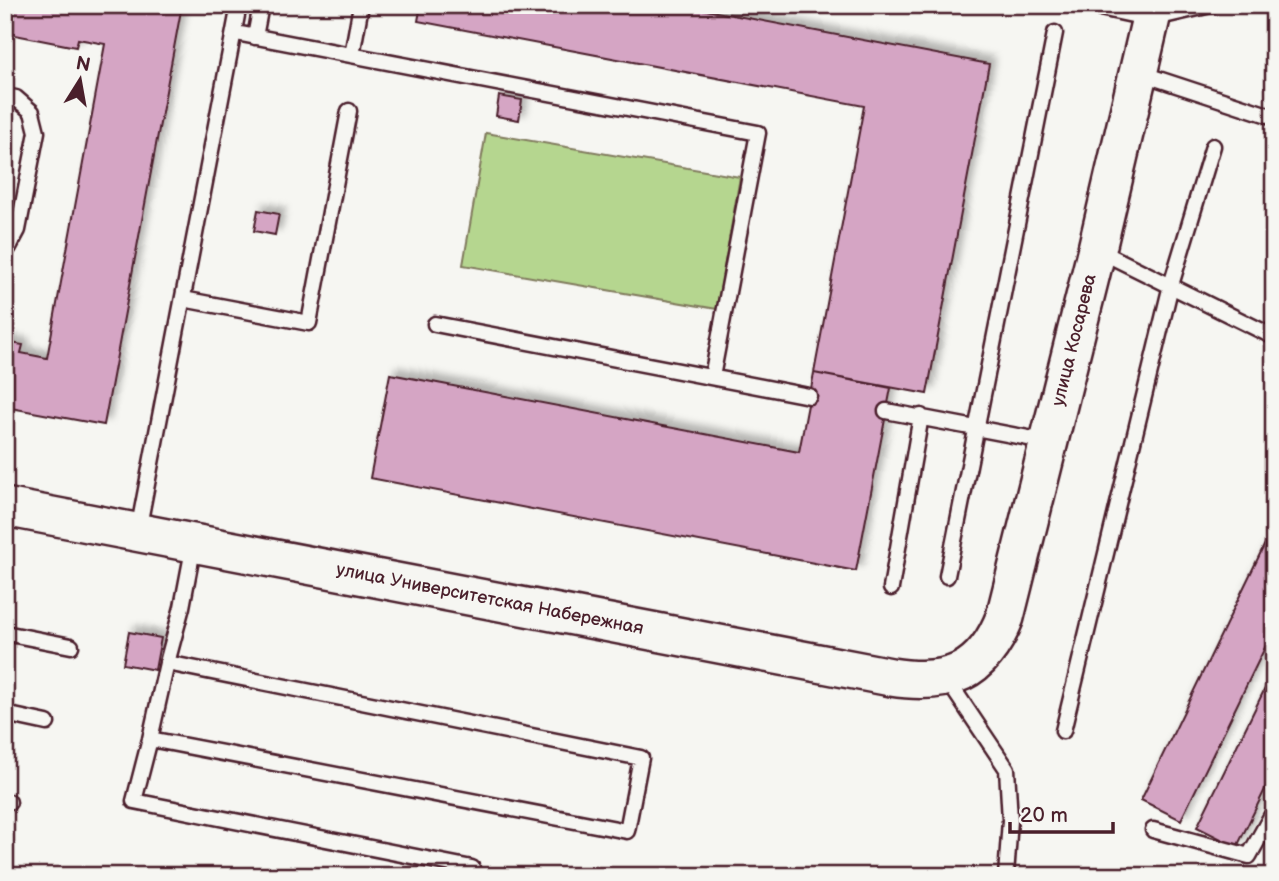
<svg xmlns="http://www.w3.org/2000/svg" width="1279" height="881" font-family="'Balsamiq Sans',sans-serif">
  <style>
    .green { fill: #b5d68f; stroke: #807a5d; stroke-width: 2 }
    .building { fill: #d5a5c4; stroke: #4a1f2b; stroke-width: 2; filter: url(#shadow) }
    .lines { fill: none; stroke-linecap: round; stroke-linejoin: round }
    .service-casing { stroke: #4a1f2b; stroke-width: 19 }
    .secondary-casing { stroke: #4a1f2b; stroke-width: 42 }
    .service { stroke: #f6f6f2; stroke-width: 14 }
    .secondary { stroke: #f6f6f2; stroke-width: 37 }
    .labels { text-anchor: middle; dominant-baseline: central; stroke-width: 5; stroke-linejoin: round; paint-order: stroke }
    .street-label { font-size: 18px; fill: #4a1f2b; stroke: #f6f6f2 }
  </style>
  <defs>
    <filter id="shadow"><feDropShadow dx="6" dy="-6" stdDeviation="3.5" flood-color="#0004"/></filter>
  </defs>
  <rect width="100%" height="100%" fill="#f6f6f2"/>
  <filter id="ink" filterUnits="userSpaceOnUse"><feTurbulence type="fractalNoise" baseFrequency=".0143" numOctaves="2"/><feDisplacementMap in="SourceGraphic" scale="14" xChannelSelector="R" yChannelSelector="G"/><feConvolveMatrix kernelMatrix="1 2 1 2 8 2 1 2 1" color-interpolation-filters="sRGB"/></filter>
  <g filter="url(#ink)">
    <!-- green -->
    <path class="green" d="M486 133 740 177 717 309 463 265Z"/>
    <!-- building -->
    <path class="building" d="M5 5H182L104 425 5 407V342L23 345 21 353 47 358 105 44 78 39 76 47 5 33Z
      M421 5H680L989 64 927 394 814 373 864 106 418 21Z
      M499 96 522 100 519 120 496 116Z
      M258 210 279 214 275 235 254 231Z
      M814 373 891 388 856 571 370 478 390 374 799 452Z
      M1274 525V629L1181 820 1141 800Z
      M129 632 161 638 155 670 123 664Z
      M1274 670V771L1237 847 1197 827Z"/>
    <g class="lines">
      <!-- service casing -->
      <g class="service-casing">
        <path id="service" d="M1086 5 1151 19 1211 5
          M236 33 758 133 712 377
          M255 37 261 5
          M352 55 361 5
          M1140 73 1274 117
          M5 96 16 98 32 112 37 132 18 230 9 247 5 248
          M1098 250 1274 337
          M183 299 309 323 349 111
          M435 324 809 396
          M886 411 1049 442
          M138 531 239 5
          M947 576 1055 33
          M891 588 921 416
          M5 633 71 646
          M167 663 150 739 134 801 472 868
          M946 678 1007 769 1010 820 1006 876
          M5 714 47 723
          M1063 731 1171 285 1213 146
          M150 739 627 831 641 758 167 663 182 607 194 544
          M5 802H9
          M1153 830 1249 856 1274 811"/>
      </g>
      <!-- secondary casing -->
      <g class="secondary-casing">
        <path id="secondary" d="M5 507 891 677C949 686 983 673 1005 617L1097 249 1154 5"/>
      </g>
      <!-- service -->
      <use href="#service" class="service"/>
      <!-- secondary -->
      <use href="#secondary" class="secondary"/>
    </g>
  </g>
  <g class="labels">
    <!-- street labels -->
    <g class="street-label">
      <text transform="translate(1074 340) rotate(-76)">улица Косарева</text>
      <text transform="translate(490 599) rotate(11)">улица Университетская Набережная</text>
    </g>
  </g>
  <!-- margin -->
  <rect width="1279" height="881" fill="none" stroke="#f6f6f2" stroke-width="28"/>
  <rect x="14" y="14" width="1251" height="853" fill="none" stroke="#4a1f2b" stroke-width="2.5" filter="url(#ink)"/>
  <!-- north arrow -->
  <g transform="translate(80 80) rotate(11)" stroke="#f6f6f2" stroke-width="5" paint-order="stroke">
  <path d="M0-5L12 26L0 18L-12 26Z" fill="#4a1f2b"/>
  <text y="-10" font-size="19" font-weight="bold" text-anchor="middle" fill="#4a1f2b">N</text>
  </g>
  <!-- scale -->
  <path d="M1010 822v10h103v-10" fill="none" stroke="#4a1f2b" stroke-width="3.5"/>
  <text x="1020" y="822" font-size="21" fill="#4a1f2b" stroke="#f6f6f2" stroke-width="5" paint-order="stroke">20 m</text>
</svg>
